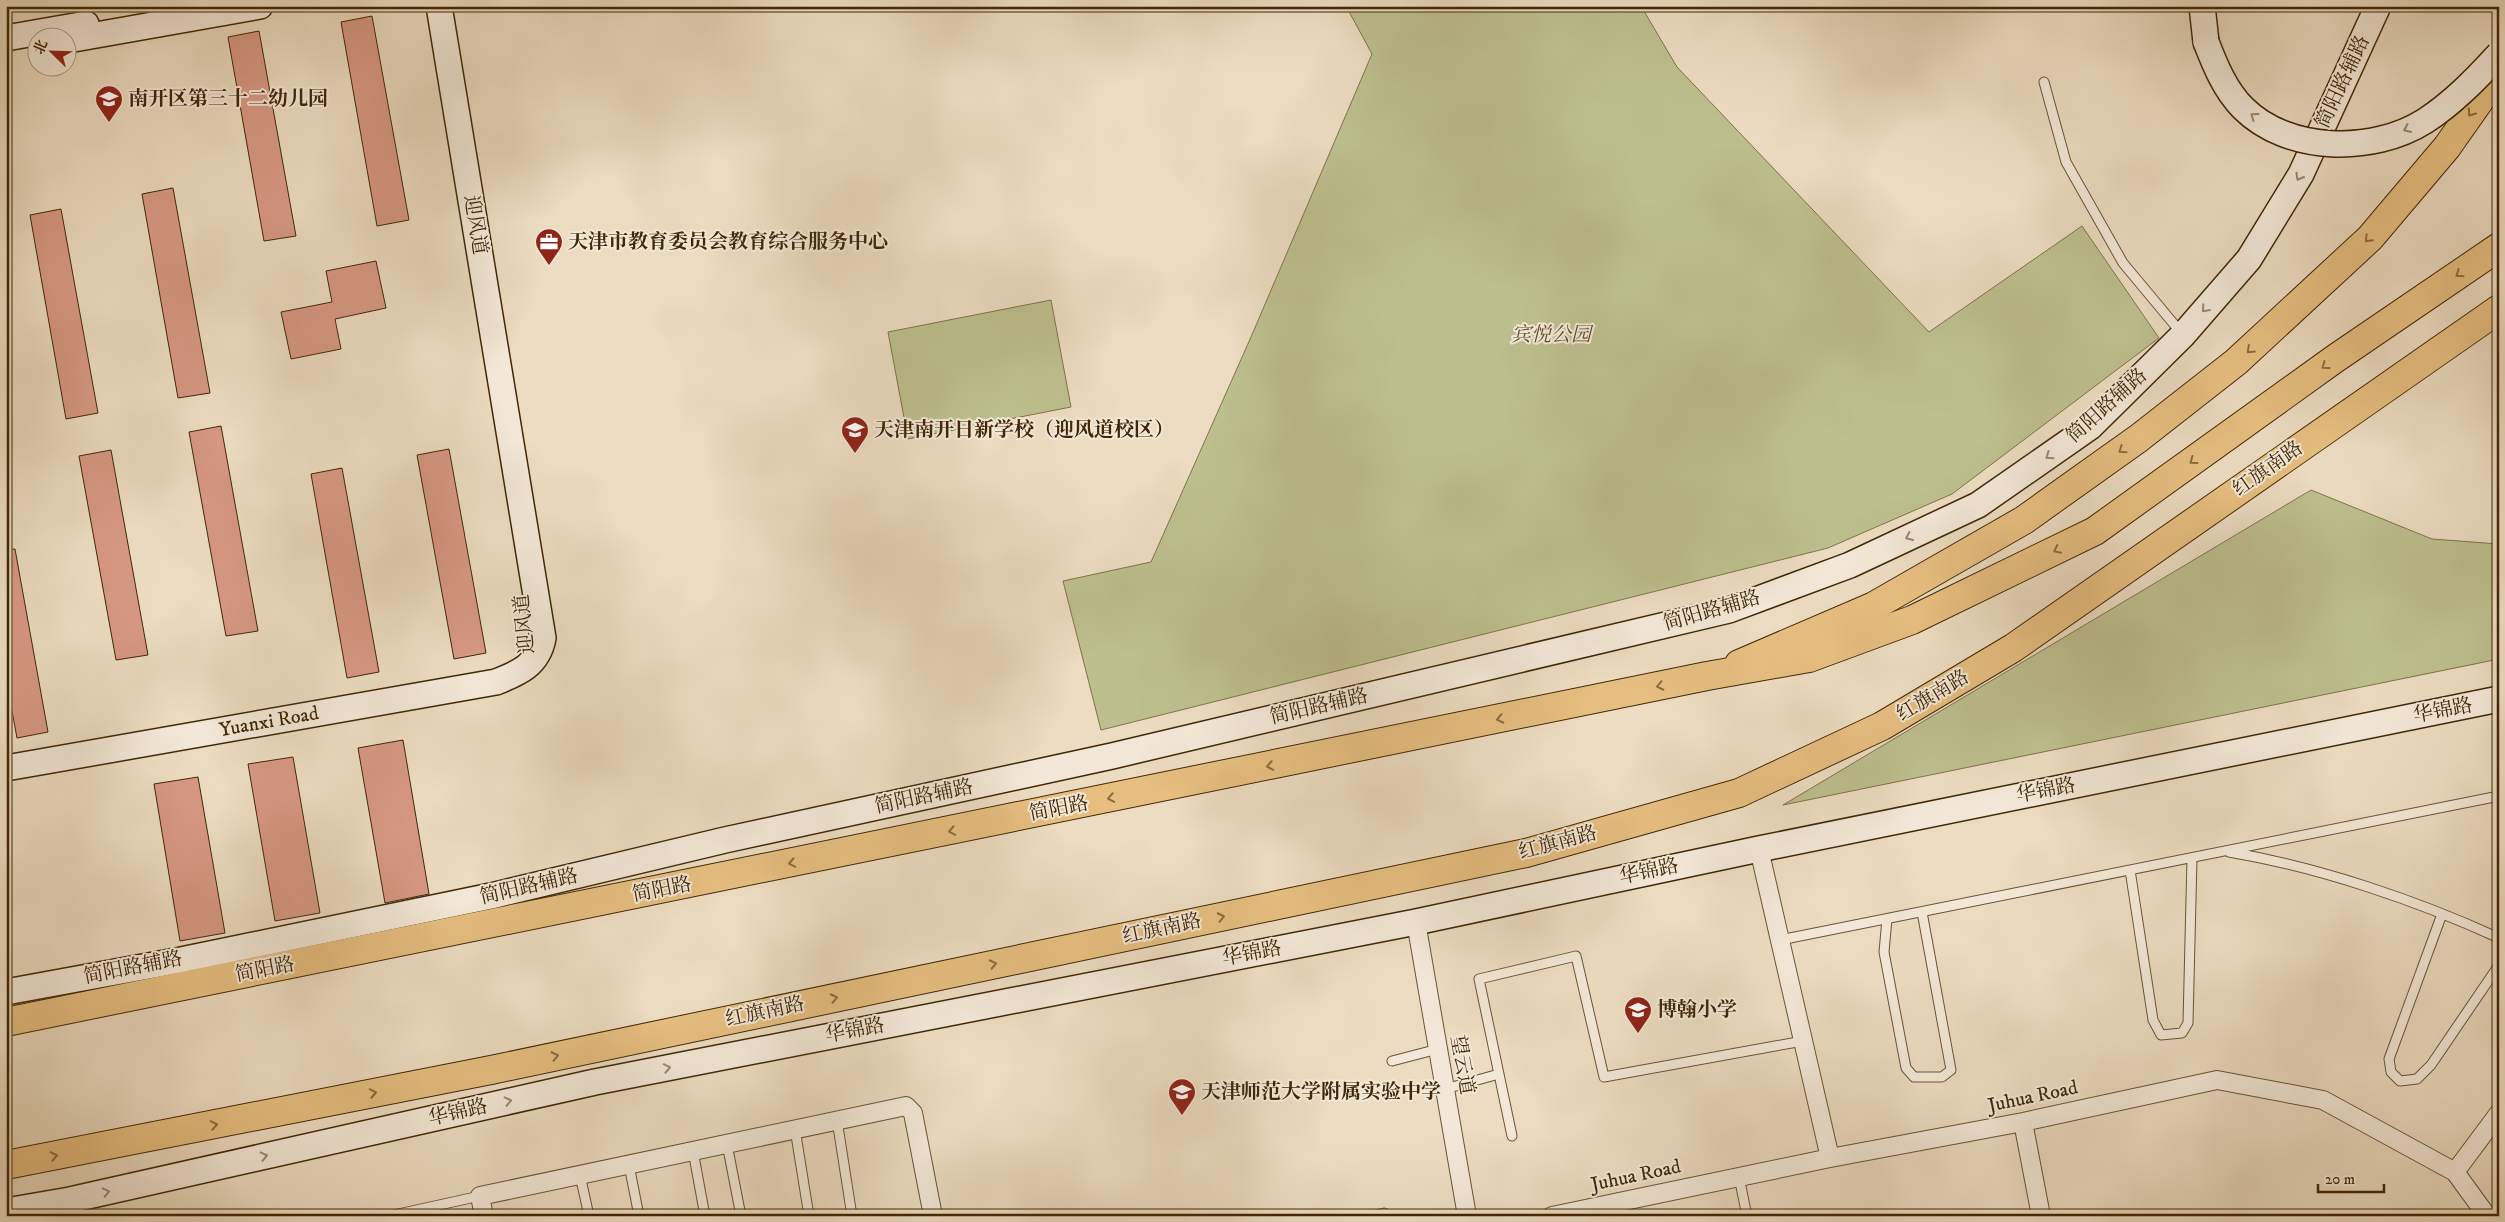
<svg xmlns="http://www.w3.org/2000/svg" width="2505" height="1222" font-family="'IM FELL DW Pica','Noto Serif SC',serif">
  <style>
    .green { fill: #bdbf8f; stroke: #7f734b }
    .building { fill: #d79884; stroke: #412707 }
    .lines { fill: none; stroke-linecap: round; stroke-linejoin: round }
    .lane-casing { stroke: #6c5436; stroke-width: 11 }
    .street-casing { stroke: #6c5436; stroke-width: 20 }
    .secondary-casing { stroke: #412707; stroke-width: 28 }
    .primary-casing { stroke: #412707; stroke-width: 30 }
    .highway-casing { stroke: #412707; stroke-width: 30 }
    .lane { stroke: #f3e8d7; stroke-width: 9 }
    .street { stroke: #f3e8d7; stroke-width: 18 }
    .secondary { stroke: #f3e8d7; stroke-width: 25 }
    .primary { stroke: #e6be80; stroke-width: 28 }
    .highway { stroke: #e6be80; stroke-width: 28 }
    .secondary-bridge-casing { stroke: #412707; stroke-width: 28; stroke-linecap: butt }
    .secondary-bridge { stroke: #f3e8d7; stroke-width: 25 }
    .oneway { stroke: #8b6b3d }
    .oneway2 { stroke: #9a886f }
    .labels { text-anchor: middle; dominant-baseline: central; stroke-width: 4; stroke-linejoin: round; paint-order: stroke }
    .street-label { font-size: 20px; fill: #412707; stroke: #f3e8d7 }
    .poi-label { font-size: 20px; font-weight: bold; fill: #412707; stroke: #f3e8d7; text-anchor: start }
    .park-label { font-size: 20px; font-style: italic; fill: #604d29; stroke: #f3e8d7 }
  </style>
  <rect width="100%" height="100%" fill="#ecdcc1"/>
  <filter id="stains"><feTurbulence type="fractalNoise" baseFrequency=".004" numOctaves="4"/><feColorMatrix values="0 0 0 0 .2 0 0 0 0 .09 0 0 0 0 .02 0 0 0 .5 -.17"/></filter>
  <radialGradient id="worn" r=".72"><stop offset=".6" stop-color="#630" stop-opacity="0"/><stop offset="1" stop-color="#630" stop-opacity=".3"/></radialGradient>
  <!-- green -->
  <path class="green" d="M1346 6H1641L1677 67 1929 332 2082 226 2159 338 1952 494 1828 548 1101 730 1063 581 1151 562 1251 337 1372 54Z
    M1051 300 1071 407 908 439 888 332Z
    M2311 490 2432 539 2499 544V659L1783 805Z"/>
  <!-- building -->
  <path class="building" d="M372 16 409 220 377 226 341 22Z
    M259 31 296 236 264 241 228 37Z
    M173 188 210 393 178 398 142 194Z
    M61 209 98 413 66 419 30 215Z
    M376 261 386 308 335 319 341 349 291 359 281 312 332 302 326 271Z
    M221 426 258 631 226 636 189 432Z
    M449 449 486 653 454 659 417 455Z
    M111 450 148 655 116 660 79 456Z
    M342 468 379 672 347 678 311 474Z
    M15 549 48 732 17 738 6 679V550Z
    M403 740 429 894 385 903 358 748Z
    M293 757 320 913 275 921 248 764Z
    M198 777 225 933 180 941 154 784Z"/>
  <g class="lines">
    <!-- lane casing -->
    <g class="lane-casing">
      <path id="lane" d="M2044 82 2066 162 2123 263 2183 335
        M2229 852C2318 867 2416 900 2499 938
        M2130 870 2153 1020 2161 1035 2182 1033 2188 1023 2192 858
        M2442 914 2389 1059 2391 1072 2400 1081 2417 1079 2431 1065 2499 965
        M1887 919 1884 952 1906 1068 1914 1077H1942L1951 1070 1922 912
        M1780 940 2499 796
        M1392 1061 1438 1049
        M1445 1089 1499 1074
        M837 1120 852 1216
        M795 1129 809 1216
        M1512 1136 1479 979 1576 956 1604 1077 1803 1041
        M727 1144 741 1216
        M693 1151 705 1216
        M629 1165 639 1216
        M580 1175 589 1216
        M1739 1177 1747 1216
        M389 1216 480 1196
        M1373 1216 1384 1213"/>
    </g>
    <!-- street casing -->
    <g class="street-casing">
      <path id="street" d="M1759 849 1830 1158
        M1416 922 1467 1216
        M2023 1122 2041 1216
        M2455 1172 2499 1113
        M484 1216 480 1196 906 1106 913 1113 933 1216
        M1552 1216 1830 1158 2023 1122 2217 1080 2323 1100 2455 1172 2487 1216"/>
    </g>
    <!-- secondary casing -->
    <g class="secondary-casing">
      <path id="secondary" d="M2202 6 2206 42
        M6 38 86 24
        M68 40 260 6
        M6 768 496 682C519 673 538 665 543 638L439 6
        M6 992 181 960 491 896 725 840 1112 756 1729 610 1850 565 1978 505 2090 427 2183 335 2249 259 2301 174 2378 6
        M6 1211 70 1200 595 1082 1416 922 1759 849 2499 699"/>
    </g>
    <!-- primary casing -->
    <g class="primary-casing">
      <path id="primary" d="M1739 664 1874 606 2024 520 2139 438 2236 362 2370 238 2447 147 2499 73"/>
    </g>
    <!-- highway casing -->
    <g class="highway-casing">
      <path id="highway" d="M6 1022 1707 676 1809 658 1912 620 2095 531 2336 358 2499 247
        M6 1165 491 1070 1526 853 1739 793 1882 726 2013 648 2499 309"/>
    </g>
    <!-- lane -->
    <use href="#lane" class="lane"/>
    <!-- street -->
    <use href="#street" class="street"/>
    <!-- secondary -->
    <use href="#secondary" class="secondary"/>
    <!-- primary -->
    <use href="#primary" class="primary"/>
    <!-- highway -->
    <use href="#highway" class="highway"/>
    <!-- secondary-bridge casing -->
    <g class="secondary-bridge-casing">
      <path id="secondary-bridge" d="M2206 42C2215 65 2225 90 2243 108 2288 153 2373 154 2425 121 2453 103 2477 78 2499 54"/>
    </g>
    <!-- secondary-bridge -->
    <use href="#secondary-bridge" class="secondary-bridge"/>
  </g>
  <!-- one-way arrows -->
  <defs><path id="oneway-chevron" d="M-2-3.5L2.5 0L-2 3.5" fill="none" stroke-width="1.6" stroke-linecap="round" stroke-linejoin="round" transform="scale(1.25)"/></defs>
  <g class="oneway">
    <use href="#oneway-chevron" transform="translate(2471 113) rotate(125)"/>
    <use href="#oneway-chevron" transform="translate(2368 239) rotate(134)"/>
    <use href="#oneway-chevron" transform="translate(2459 274) rotate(146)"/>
    <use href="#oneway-chevron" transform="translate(2250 350) rotate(137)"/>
    <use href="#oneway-chevron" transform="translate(2325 366) rotate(144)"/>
    <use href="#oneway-chevron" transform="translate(2122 450) rotate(145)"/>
    <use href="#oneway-chevron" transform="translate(2193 461) rotate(144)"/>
    <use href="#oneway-chevron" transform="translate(2057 550) rotate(154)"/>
    <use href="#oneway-chevron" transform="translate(1660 686) rotate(168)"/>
    <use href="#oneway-chevron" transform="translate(1500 719) rotate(168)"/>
    <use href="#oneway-chevron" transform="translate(1270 766) rotate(169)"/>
    <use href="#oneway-chevron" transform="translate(1111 798) rotate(169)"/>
    <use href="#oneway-chevron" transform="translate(952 831) rotate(169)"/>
    <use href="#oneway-chevron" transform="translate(792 863) rotate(169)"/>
    <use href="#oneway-chevron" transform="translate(1221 917) rotate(-12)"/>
    <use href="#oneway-chevron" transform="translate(993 964) rotate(-12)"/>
    <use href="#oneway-chevron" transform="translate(834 998) rotate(-12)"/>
    <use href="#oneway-chevron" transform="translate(555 1056) rotate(-12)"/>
    <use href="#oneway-chevron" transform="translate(373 1093) rotate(-11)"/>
    <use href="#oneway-chevron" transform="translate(214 1125) rotate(-11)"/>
    <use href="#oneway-chevron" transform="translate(54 1156) rotate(-11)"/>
  </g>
  <g class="oneway2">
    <use href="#oneway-chevron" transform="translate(2254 116) rotate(-144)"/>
    <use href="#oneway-chevron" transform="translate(2407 129) rotate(156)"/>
    <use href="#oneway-chevron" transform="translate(2299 177) rotate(120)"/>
    <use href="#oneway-chevron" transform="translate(2205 309) rotate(131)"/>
    <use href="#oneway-chevron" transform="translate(2049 456) rotate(145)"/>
    <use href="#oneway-chevron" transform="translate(1909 537) rotate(155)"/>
    <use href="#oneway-chevron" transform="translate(667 1068) rotate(-11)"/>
    <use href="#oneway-chevron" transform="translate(508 1101) rotate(-13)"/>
    <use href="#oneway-chevron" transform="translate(264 1156) rotate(-13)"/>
    <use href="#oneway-chevron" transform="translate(106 1192) rotate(-13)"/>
  </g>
  <!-- icons -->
  <defs>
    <g id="school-pin" transform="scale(1.4375)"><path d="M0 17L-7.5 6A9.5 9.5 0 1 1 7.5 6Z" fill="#8f2418" stroke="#f3e8d7"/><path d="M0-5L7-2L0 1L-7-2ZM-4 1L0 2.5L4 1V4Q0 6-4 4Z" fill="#fff"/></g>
    <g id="office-pin" transform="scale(1.4375)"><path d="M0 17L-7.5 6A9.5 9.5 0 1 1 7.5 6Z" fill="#8f2418" stroke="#f3e8d7"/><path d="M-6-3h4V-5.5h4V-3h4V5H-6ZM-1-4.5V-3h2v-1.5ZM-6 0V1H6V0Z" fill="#fff"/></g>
    <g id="university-pin" transform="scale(1.4375)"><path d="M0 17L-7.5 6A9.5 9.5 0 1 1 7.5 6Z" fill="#8f2418" stroke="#f3e8d7"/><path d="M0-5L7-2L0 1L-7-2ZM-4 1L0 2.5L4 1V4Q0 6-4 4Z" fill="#fff"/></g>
  </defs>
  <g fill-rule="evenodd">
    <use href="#school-pin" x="109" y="99"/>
    <use href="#office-pin" x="549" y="242"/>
    <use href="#school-pin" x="855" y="430"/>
    <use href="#school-pin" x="1638" y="1010"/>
    <use href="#university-pin" x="1182" y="1092"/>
  </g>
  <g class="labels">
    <!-- street labels -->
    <g class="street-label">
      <text transform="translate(2343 82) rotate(-65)">简阳路辅路</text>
      <text transform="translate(475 225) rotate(81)">迎风道</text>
      <text transform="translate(2107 406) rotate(-42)">简阳路辅路</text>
      <text transform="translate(2268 469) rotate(-35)">红旗南路</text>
      <text transform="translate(1712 611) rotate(-16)">简阳路辅路</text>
      <text transform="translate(525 624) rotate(-96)">迎风道</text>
      <text transform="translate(1933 696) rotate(-31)">红旗南路</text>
      <text transform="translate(1319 707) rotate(-13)">简阳路辅路</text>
      <text transform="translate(2443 711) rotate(-11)">华锦路</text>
      <text transform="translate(269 722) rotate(-10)">Yuanxi Road</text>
      <text transform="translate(2046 791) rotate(-11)">华锦路</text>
      <text transform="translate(924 797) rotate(-12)">简阳路辅路</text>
      <text transform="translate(1059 809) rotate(-11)">简阳路</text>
      <text transform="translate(1558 843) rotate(-15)">红旗南路</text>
      <text transform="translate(1649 872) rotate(-12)">华锦路</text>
      <text transform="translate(529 887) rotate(-13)">简阳路辅路</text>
      <text transform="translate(662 890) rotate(-11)">简阳路</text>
      <text transform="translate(1162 929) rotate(-12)">红旗南路</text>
      <text transform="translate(1252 954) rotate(-11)">华锦路</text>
      <text transform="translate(133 968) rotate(-11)">简阳路辅路</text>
      <text transform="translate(265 970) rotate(-11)">简阳路</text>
      <text transform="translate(765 1012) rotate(-12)">红旗南路</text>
      <text transform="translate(855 1031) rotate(-11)">华锦路</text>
      <text transform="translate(1462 1065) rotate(80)">望云道</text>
      <text transform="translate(2033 1097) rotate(-12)">Juhua Road</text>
      <text transform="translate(458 1113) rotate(-13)">华锦路</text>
      <text transform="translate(1636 1176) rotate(-12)">Juhua Road</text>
    </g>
    <!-- poi labels -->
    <g class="poi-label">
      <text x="128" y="99">南开区第三十二幼儿园</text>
      <text x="568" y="242">天津市教育委员会教育综合服务中心</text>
      <text x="874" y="430">天津南开日新学校（迎风道校区）</text>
      <text x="1657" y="1010">博翰小学</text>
      <text x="1201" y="1092">天津师范大学附属实验中学</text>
    </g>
    <!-- park labels -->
    <g class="park-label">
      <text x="1551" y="335">宾悦公园</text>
    </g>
  </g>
  <!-- margin -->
  <rect width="2505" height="1222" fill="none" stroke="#ecdcc1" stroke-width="25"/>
  <rect x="8" y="8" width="2490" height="1207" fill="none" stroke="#412707" stroke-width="2.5"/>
  <rect x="12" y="12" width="2480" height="1197" fill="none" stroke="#412707"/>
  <!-- north arrow -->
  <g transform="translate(52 52) rotate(293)"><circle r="24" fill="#f3e8d7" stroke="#ac9b84"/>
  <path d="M0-4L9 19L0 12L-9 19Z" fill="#8f2418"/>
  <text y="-8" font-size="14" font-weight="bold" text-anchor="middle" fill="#412707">北</text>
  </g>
  <!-- scale -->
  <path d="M2318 1184v8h66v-8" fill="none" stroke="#412707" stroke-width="2.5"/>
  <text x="2325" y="1184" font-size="15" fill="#412707" stroke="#f3e8d7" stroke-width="4" paint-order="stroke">20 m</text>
  <rect width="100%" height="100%" filter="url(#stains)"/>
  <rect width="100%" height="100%" fill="url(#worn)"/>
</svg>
